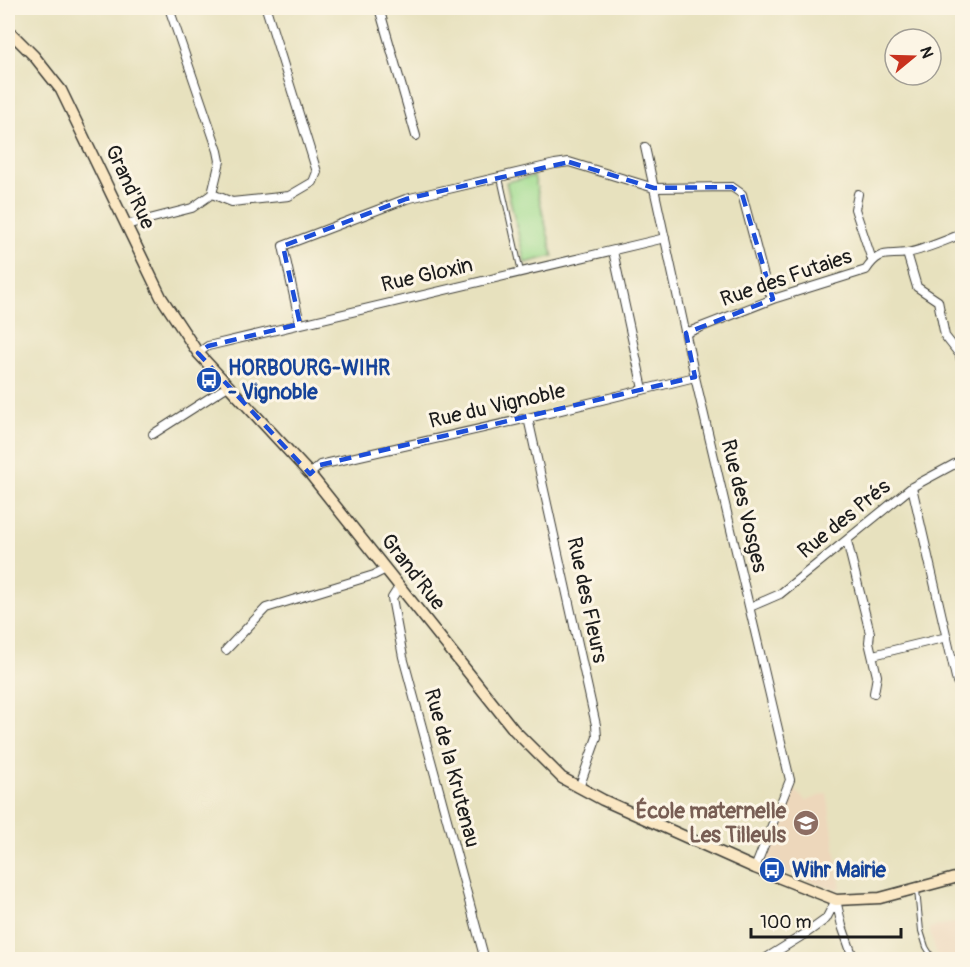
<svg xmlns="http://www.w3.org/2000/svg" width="970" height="967" font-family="Pangolin,sans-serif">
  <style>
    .built { fill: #edd7bb }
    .green { fill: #a0db8f; stroke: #5e7c56; stroke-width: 1.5 }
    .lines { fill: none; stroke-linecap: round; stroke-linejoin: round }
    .lane-casing { stroke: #3a3a34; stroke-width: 6 }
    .street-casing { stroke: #3a3a34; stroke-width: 10 }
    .secondary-casing { stroke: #3a3a34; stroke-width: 13 }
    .lane { stroke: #fff; stroke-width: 4 }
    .street { stroke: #fff; stroke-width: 8 }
    .secondary { stroke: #fae7c3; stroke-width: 10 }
    .marked { fill: none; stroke: #1d4ed8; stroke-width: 4.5; stroke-dasharray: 12 8; stroke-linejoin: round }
    .labels { text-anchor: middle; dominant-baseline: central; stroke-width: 6; stroke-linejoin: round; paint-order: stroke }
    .street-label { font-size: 21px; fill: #1c1c1c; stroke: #fcf5e5 }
    .transit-label { font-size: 21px; font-weight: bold; fill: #164399; stroke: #fcf5e5; text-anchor: start }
    .education-label { font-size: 21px; font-weight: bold; fill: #785e54; stroke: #fcf5e5; text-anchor: end }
  </style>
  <rect width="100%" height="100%" fill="#fcf5e5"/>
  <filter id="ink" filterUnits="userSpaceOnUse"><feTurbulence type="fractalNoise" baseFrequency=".0167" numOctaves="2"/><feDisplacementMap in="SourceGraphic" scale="12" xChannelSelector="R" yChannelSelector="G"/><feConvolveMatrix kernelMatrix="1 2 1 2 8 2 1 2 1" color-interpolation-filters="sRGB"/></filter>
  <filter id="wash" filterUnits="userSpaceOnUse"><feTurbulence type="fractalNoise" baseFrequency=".008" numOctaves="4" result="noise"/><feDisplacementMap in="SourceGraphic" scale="24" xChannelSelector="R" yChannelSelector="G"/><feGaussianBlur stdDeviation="1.35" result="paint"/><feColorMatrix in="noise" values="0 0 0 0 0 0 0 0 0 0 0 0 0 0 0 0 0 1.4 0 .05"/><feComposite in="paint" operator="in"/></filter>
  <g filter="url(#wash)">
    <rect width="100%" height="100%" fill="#e7e1be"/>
    <!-- built -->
    <path class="built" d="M793 788 806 801 827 793 841 889 825 887 766 865 768 855Z
      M962 921V959H938L929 928Z"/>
    <!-- green -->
    <path class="green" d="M534 176 553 256 525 263 506 182Z"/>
  </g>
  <g filter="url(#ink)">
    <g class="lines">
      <!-- lane casing -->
      <g class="lane-casing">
        <path id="lane" d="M500 178 521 272
          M917 890 921 931 926 947 934 960"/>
      </g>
      <!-- street casing -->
      <g class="street-casing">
        <path id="street" d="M169 8 218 151 220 161 212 194
          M379 8 416 136
          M8 43 15 37
          M645 147 695 377 790 780 755 868
          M858 194 855 209 872 260
          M126 225 192 208 212 194 232 202 289 196 313 182 317 172 266 8
          M613 251 643 389
          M907 253 917 287 938 301 945 336 960 355 962 367
          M300 324 283 246 406 199 555 164 569 162 654 188 732 187 742 194 767 288 773 299
          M686 333 773 299 866 270C880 249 887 256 907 253 924 250 946 240 962 234
          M198 353 208 346 665 238
          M528 418 596 725 597 737 579 788
          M153 434 228 386
          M310 474 320 465 528 418 695 377
          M912 487 957 682
          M847 541 870 633 869 642 877 676 874 693
          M399 587 392 598 403 657 485 960
          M750 607 780 594 912 487 962 460
          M226 650 266 608 374 575 386 569
          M873 655 947 637
          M836 900 842 926 854 960
          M763 960 808 932 826 919 836 900"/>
      </g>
      <!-- secondary casing -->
      <g class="secondary-casing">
        <path id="secondary" d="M8 30 34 56 61 90 161 297 198 353 310 474 514 730 562 778 603 800 755 868 836 900 880 898 962 876"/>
      </g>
      <!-- lane -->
      <use href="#lane" class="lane"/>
      <!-- street -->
      <use href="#street" class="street"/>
      <!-- secondary -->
      <use href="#secondary" class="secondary"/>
    </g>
  </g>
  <!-- marked area -->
  <path class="marked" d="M569 162 654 188 732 187 742 194 773 299 686 333 695 377 320 465 310 474 198 353 208 346 300 324 283 246 406 199Z"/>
  <!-- icons -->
  <defs>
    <g id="bus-disc" transform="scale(1.35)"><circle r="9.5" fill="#1a4fb4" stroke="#fcf5e5"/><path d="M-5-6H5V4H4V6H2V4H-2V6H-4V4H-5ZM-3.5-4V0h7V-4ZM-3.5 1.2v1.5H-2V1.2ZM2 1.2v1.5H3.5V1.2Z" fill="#fff"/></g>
    <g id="school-disc" transform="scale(1.35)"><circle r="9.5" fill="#8d6e63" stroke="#fcf5e5"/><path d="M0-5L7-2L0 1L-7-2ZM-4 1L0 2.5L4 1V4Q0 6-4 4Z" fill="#fff"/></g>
  </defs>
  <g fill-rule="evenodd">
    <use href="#bus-disc" x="209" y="380"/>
    <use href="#school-disc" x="806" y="823"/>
    <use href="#bus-disc" x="772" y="870"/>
  </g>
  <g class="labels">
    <!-- street labels -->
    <g class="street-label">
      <text transform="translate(130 187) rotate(65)">Grand'Rue</text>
      <text transform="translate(427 275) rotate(-13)">Rue Gloxin</text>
      <text transform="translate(786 278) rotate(-19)">Rue des Futaies</text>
      <text transform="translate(497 406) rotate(-13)">Rue du Vignoble</text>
      <text transform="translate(744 506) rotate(76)">Rue des Vosges</text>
      <text transform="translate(844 519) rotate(-39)">Rue des Prés</text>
      <text transform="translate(413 572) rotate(52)">Grand'Rue</text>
      <text transform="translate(587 600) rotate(78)">Rue des Fleurs</text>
      <text transform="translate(452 768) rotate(75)">Rue de la Krutenau</text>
    </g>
    <!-- transit labels -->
    <g class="transit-label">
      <text x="228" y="368">HORBOURG-WIHR<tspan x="228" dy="24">- Vignoble</tspan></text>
      <text x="792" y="870">Wihr Mairie</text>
    </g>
    <!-- education labels -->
    <g class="education-label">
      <text x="786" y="811">École maternelle<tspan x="786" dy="24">Les Tilleuls</tspan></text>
    </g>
  </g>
  <!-- margin -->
  <rect width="970" height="967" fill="none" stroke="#fcf5e5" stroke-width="30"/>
  <!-- north arrow -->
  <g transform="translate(913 57) rotate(71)"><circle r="28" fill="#fcf5e5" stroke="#a29e95" stroke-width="1.5"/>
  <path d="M0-4.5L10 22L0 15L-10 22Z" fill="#c8321e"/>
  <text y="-9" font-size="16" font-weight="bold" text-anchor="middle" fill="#1c1c1c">N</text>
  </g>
  <!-- scale -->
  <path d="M751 928v9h150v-9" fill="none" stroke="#1c1c1c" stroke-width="3"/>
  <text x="760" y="928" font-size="18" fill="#1c1c1c" stroke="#fcf5e5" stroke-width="4.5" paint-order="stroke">100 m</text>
</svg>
